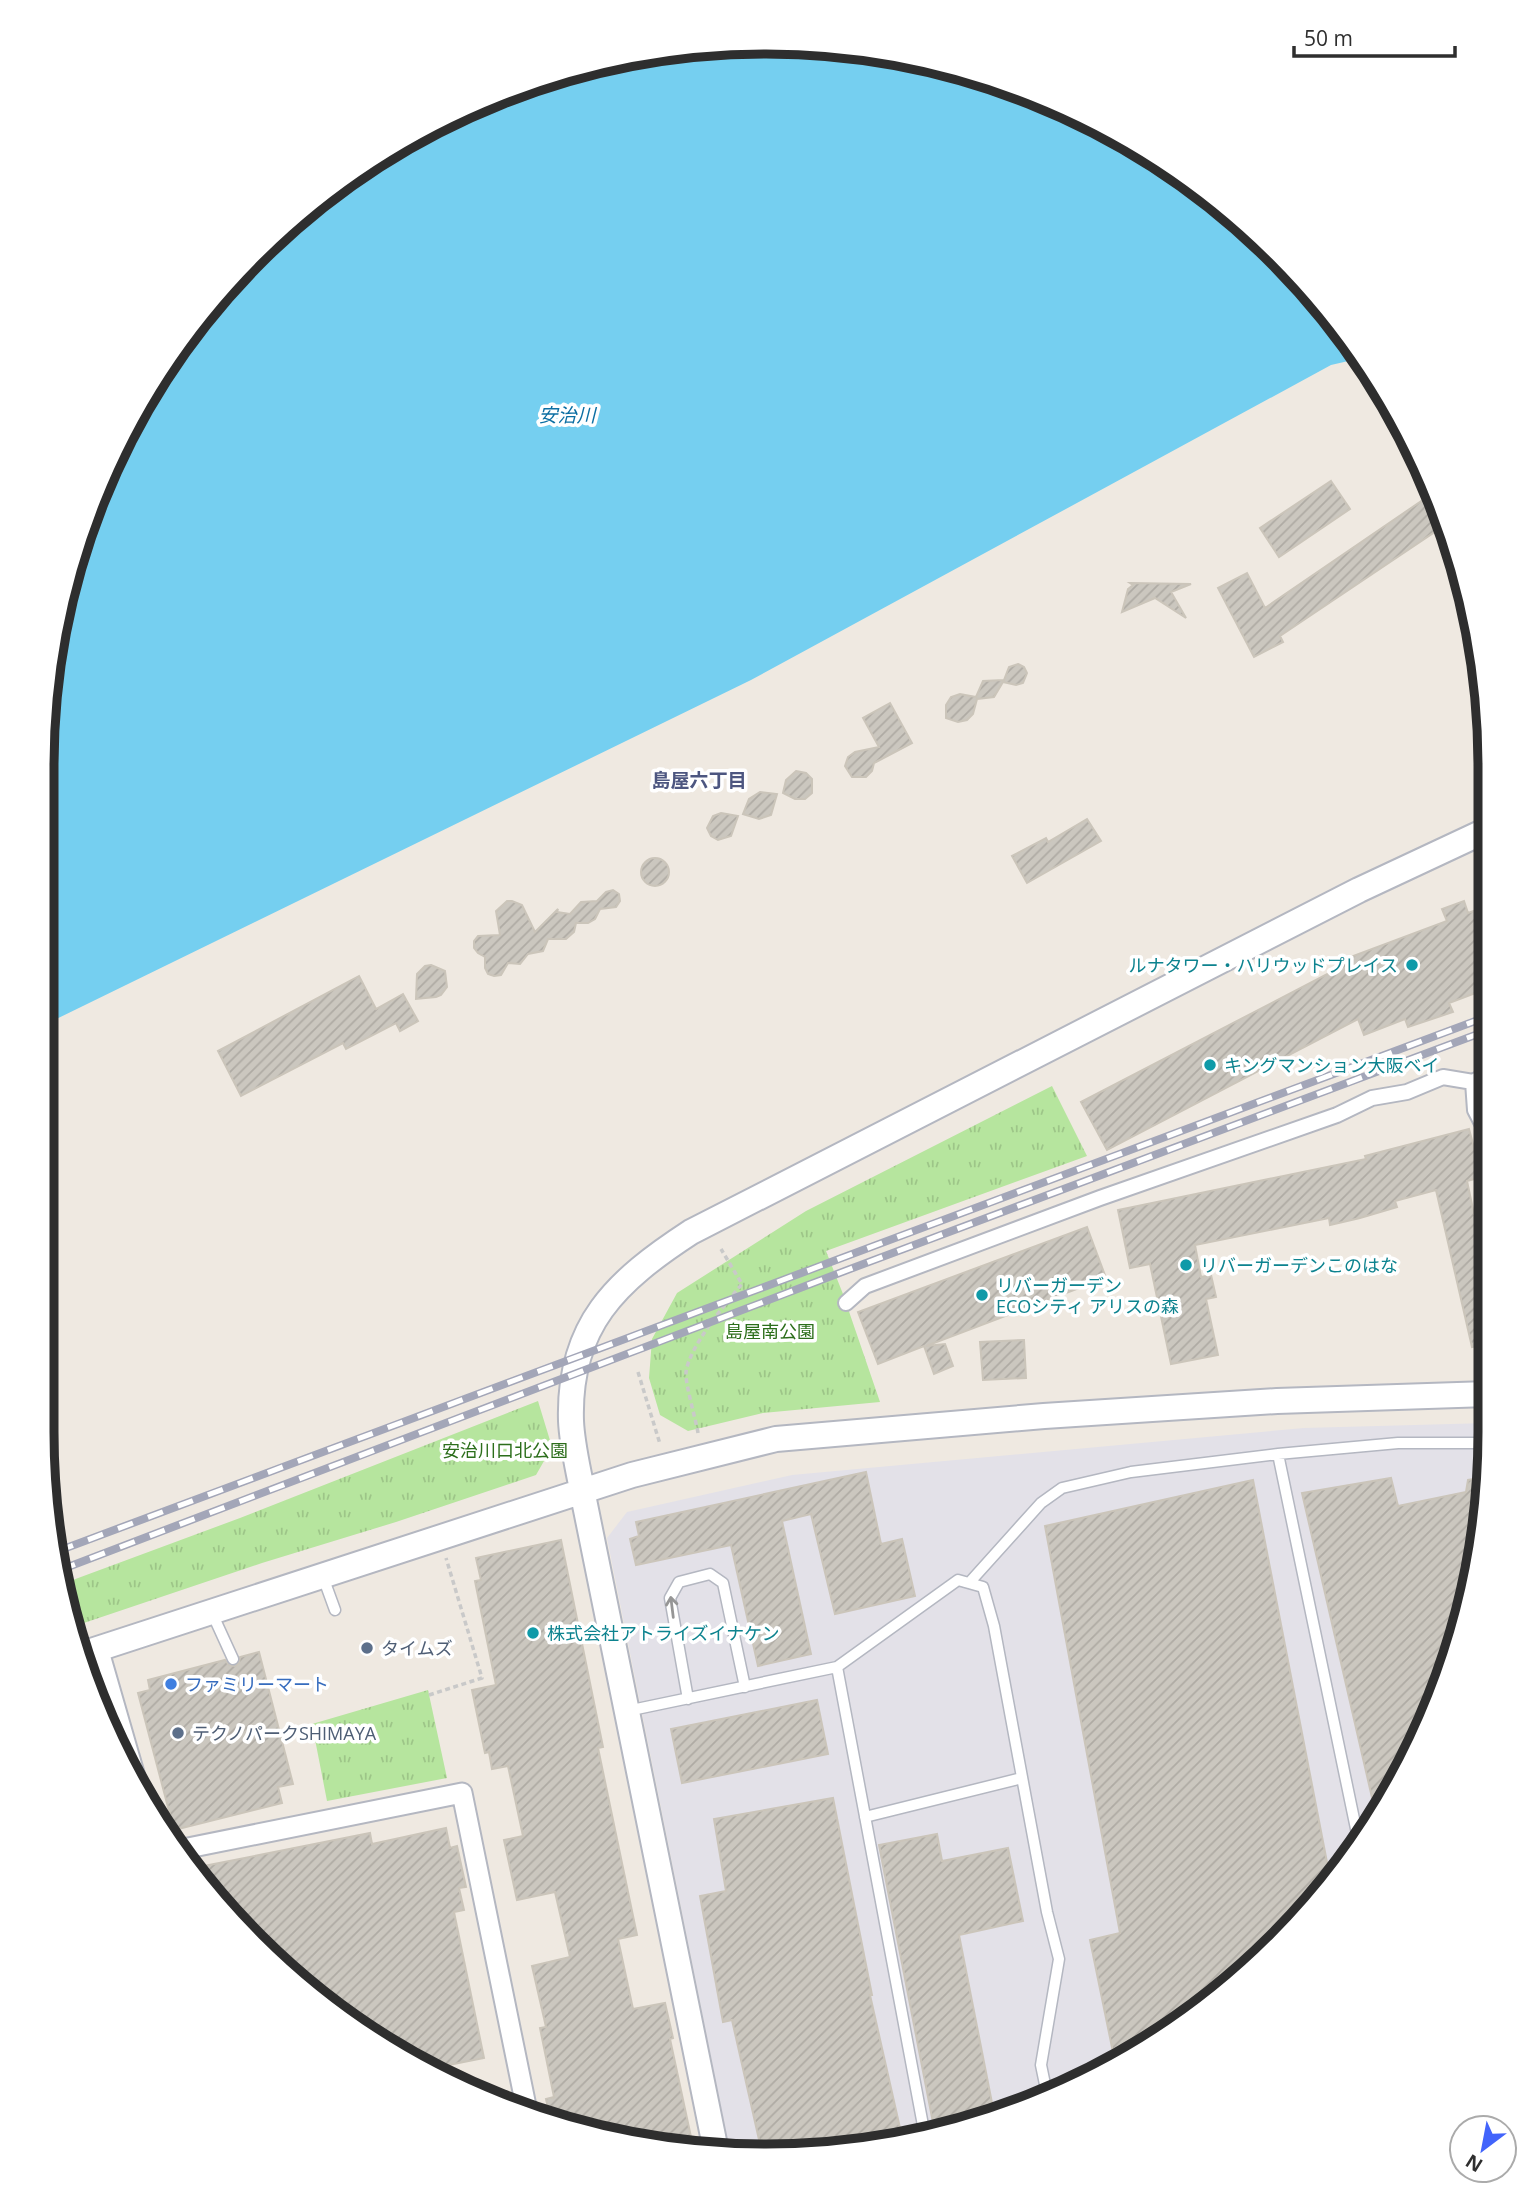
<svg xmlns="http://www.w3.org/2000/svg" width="1532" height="2198" font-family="'Open Sans','Noto Sans JP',sans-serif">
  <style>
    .industrial { fill: #e3e1e8 }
    .park { fill: url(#park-tufts) }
    .water { fill: #75cff0 }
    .building { fill: url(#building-hatch); stroke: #cbc5ba; stroke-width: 2 }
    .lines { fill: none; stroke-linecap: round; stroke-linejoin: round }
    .service-casing { stroke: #b4b7c1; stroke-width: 13 }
    .pedestrian-casing { stroke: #b4b7c1; stroke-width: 18 }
    .minor-casing { stroke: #b4b7c1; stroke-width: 23 }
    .tertiary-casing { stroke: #b4b7c1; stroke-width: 28 }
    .path { stroke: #c9c9c9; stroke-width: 3.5; stroke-dasharray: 5 3.5; stroke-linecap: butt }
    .service { stroke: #fff; stroke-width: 10 }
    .pedestrian { stroke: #fff; stroke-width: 14 }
    .minor { stroke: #fff; stroke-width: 19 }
    .tertiary { stroke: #fff; stroke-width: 24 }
    .rail-casing { stroke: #a3a6b8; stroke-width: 8 }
    .rail { stroke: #fff; stroke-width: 5; stroke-dasharray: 16; stroke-linecap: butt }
    .oneway { stroke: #969696 }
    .culture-dot { fill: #0f9aa8; stroke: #fff; stroke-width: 2.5 }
    .service-dot { fill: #5c6f8a; stroke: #fff; stroke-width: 2.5 }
    .shop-dot { fill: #3f7fe0; stroke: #fff; stroke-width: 2.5 }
    .labels { text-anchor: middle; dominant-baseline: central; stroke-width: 7; stroke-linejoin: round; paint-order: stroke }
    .culture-label { font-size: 18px; fill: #0d838f; stroke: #fff; text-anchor: start }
    .park-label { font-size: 18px; fill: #2c6e1b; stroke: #fff }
    .service-label { font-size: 18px; fill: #4e5e75; stroke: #fff; text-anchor: start }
    .shop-label { font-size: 18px; fill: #366cbe; stroke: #fff; text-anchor: start }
    .water-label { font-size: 19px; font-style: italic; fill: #0d6fa3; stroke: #fff }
    .neighbourhood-label { font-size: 19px; font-weight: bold; fill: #4d5680; stroke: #fff }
    .rim { fill: none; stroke: #2e2e2e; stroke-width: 9 }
  </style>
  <defs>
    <pattern id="park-tufts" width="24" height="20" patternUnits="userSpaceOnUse" patternTransform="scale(1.75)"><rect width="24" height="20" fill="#b6e59e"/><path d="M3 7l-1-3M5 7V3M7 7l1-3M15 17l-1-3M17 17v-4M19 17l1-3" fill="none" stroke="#9dc588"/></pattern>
    <pattern id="building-hatch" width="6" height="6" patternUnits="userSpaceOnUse" patternTransform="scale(1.75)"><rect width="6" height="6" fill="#cbc7bf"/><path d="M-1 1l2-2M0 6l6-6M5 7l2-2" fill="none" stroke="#afaba4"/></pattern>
  </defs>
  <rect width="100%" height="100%" fill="#efe9e1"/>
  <!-- industrial -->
  <path class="industrial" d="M1488 1423V1479L1465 1619 1416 1752 1341 1872 1244 1976 1087 2081 907 2142 813 2154 730 2152 607 1538 627 1512 792 1475 1304 1428Z"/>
  <!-- park -->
  <path class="park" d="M1052 1086 1087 1156 826 1251 843 1294 880 1402 763 1413 688 1431 660 1415 649 1378 652 1339 677 1293 806 1211Z
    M538 1401 552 1447 536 1475 396 1522 262 1563 69 1628 62 1584 240 1518Z
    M428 1690 447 1778 327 1801 312 1724Z"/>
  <!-- water -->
  <path class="water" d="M813 44 953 67 1086 116 1206 191 1310 288 1357 359 1331 365 751 680 42 1026V766L56 624 97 489 139 404 192 325 288 222 404 139 533 81 671 48Z"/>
  <!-- building -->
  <path class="building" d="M1331 481 1350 509 1279 557 1260 528Z
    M1433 493 1445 525 1280 636 1283 642 1254 657 1218 588 1247 573 1265 608Z
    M1130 583 1191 584 1171 592 1186 618 1155 598 1122 612 1128 589 1133 585Z
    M1018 664 1024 667 1027 673 1023 683 1016 685 1003 682 994 697 977 699 973 714 967 720 958 722 946 718V705L951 697 960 694 976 697 983 681 1004 680 1009 667Z
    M890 703 912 743 874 763 872 771 866 777H852L845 766 848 757 855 752 879 747 863 718Z
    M796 771 806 773 812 779V793L805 799H795L783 793 786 780Z
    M760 792 777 794 771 815 759 819 743 814 749 799Z
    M721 813 738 816 731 836 718 840 711 836 707 828 713 816Z
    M1087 819 1101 841 1027 883 1012 856 1046 838 1048 842Z
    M641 872a14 14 0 1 1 28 0a14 14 0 1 1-28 0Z
    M613 890 619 894 620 901 616 907 600 909 595 919 588 923H576L574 932 566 939H548L543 951 528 954 520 964 508 963 501 975 494 976 488 974 485 968V957L478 953 474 948V941L478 936 500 935 496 911 507 901H512L522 905 535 932 558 909 557 912 570 914 581 902 597 901 606 892Z
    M1464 901 1468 913 1485 907 1486 989 1449 1003 1453 1012 1408 1027 1405 1019 1364 1035 1358 1019 1107 1150 1081 1102 1339 968 1337 962 1447 921 1442 909Z
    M431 965 445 971 447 987 441 995 436 997 416 999 417 974 425 966Z
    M359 976 376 1009 403 994 418 1021 400 1031 396 1023 346 1049 343 1043 241 1096 218 1051Z
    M1469 1129 1482 1177 1467 1181 1474 1214 1487 1211 1488 1344 1472 1347 1436 1190 1395 1201 1397 1207 1360 1218 1330 1225 1329 1218 1195 1245 1201 1277 1211 1275 1216 1297 1206 1299 1218 1355 1171 1364 1150 1264 1130 1268 1118 1210 1366 1159 1365 1156Z
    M1087 1227 1106 1278 926 1346 945 1344 953 1366 934 1374 924 1346 878 1364 858 1312Z
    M1024 1340 1026 1378 983 1380 980 1342Z
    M866 1472 881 1544 902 1539 915 1596 835 1614 811 1514 782 1521 811 1654 758 1666 731 1545 636 1565 630 1539 639 1536 636 1522Z
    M1488 1477 1465 1619 1416 1752 1376 1815 1302 1493 1391 1478 1398 1506 1466 1492 1468 1480Z
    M1253 1480 1331 1883 1244 1976 1115 2062 1090 1940 1120 1933 1045 1526Z
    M561 1540 603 1747 598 1748 637 1935 618 1939 633 2009 665 2003 673 2038 670 2039 694 2151 672 2150 550 2117 546 2099 554 2097 540 2028 546 2027 532 1966 570 1957 555 1892 517 1900 504 1840 523 1836 508 1766 492 1769 489 1752 485 1753 472 1690 496 1685 475 1581 481 1580 476 1558Z
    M259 1652 293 1784 278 1787 282 1803 174 1830 138 1693 150 1690 148 1680 225 1660 229 1665 235 1666 239 1663 240 1657Z
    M817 1700 828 1754 682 1783 671 1729Z
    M833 1798 872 1995H870L900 2128H898L901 2143 813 2154 762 2153 732 2020 723 2022 700 1896 726 1891 714 1819Z
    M446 1828 450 1848 457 1846 466 1887 459 1888 464 1910 454 1912 484 2058 429 2069 364 2034 289 1977 194 1868 370 1833 372 1844Z
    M937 1834 942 1861 1008 1848 1023 1921 959 1935 994 2113 935 2133 879 1845Z"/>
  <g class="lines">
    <!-- service casing -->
    <g class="service-casing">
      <path id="service" d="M1278 1454 1359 1843
        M323 1577 335 1610
        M969 1583 1041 1503 1062 1488 1131 1472 1278 1454 1398 1443H1488
        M212 1613 233 1659
        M837 1667 925 2136
        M688 1699 670 1598 679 1582 710 1574 723 1583 745 1687
        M627 1711 837 1667 958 1580 983 1587 994 1626 1047 1912 1059 1959 1041 2065 1047 2094
        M865 1817 1022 1778"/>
    </g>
    <!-- pedestrian casing -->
    <g class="pedestrian-casing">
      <path id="pedestrian" d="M1473 1082 1475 1110 1486 1131
        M846 1303 865 1286 1100 1198 1337 1115 1372 1098 1407 1092 1443 1077 1473 1082 1486 1075"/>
    </g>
    <!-- minor casing -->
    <g class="minor-casing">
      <path id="minor" d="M178 1850 462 1793 527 2111"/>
    </g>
    <!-- tertiary casing -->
    <g class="tertiary-casing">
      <path id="tertiary" d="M96 1650 132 1775
        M79 1655 632 1475 776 1439 1044 1416 1277 1401 1488 1394
        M716 2151 582 1490C578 1468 572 1444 571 1421 568 1325 616 1281 691 1232L1359 890 1485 831"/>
    </g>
    <!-- path -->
    <path class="path" d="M638 1372 660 1444
      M698 1433C696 1420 685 1383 686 1373 688 1348 726 1303 742 1284L721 1249
      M429 1695 482 1678 446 1558"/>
    <!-- service -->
    <use href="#service" class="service"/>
    <!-- pedestrian -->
    <use href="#pedestrian" class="pedestrian"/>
    <!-- minor -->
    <use href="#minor" class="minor"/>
    <!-- tertiary -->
    <use href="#tertiary" class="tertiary"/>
    <!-- rail casing -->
    <g class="rail-casing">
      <path id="rail" d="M58 1551 1486 1017
        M60 1570 850 1269 1486 1031"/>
    </g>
    <!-- rail -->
    <use href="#rail" class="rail"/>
  </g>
  <!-- one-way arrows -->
  <defs><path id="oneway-shaft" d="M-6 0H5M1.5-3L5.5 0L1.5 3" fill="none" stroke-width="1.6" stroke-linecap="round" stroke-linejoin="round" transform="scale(1.75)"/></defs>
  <use class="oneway" href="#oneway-shaft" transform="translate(672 1607) rotate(-97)"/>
  <!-- markers -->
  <g class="culture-dot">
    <circle cx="1412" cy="965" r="7"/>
    <circle cx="1210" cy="1065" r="7"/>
    <circle cx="1186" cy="1265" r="7"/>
    <circle cx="982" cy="1295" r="7"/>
    <circle cx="533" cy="1633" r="7"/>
  </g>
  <g class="service-dot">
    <circle cx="367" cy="1648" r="7"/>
    <circle cx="178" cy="1733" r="7"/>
  </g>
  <circle class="shop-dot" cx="171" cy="1684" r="7"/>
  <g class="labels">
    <!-- culture labels -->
    <g class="culture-label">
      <text x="1398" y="965" text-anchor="end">ルナタワー・ハリウッドプレイス</text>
      <text x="1224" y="1065">キングマンション大阪ベイ</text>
      <text x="1200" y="1265">リバーガーデンこのはな</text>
      <text x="996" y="1285">リバーガーデン<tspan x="996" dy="21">ECOシティ アリスの森</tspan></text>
      <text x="547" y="1633">株式会社アトライズイナケン</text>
    </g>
    <!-- park labels -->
    <g class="park-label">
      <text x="770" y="1331">島屋南公園</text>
      <text x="505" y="1450">安治川口北公園</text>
    </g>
    <!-- service labels -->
    <g class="service-label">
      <text x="381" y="1648">タイムズ</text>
      <text x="192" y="1733">テクノパークSHIMAYA</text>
    </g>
    <!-- shop labels -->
    <g class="shop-label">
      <text x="185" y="1684">ファミリーマート</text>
    </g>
    <!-- water labels -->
    <g class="water-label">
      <text x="567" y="415">安治川</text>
    </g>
    <!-- neighbourhood labels -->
    <g class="neighbourhood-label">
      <text x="699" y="780">島屋六丁目</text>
    </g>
  </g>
  <!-- crop -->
  <path d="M0 0H1532V2198H0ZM766 54H766A712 712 0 0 1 1478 766V1432A712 712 0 0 1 766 2144H766A712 712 0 0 1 54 1432V766A712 712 0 0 1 766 54Z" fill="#fff" fill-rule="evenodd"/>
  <path class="rim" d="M766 54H766A712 712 0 0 1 1478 766V1432A712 712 0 0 1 766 2144H766A712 712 0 0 1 54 1432V766A712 712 0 0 1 766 54Z"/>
  <!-- north arrow -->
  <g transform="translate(1483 2149) rotate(212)"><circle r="33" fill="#ffffff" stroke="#ababab" stroke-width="2"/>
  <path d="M0-5L12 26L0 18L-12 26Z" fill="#4264fb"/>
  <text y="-10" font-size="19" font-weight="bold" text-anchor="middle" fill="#2e2e2e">N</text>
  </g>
  <!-- scale -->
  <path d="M1294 46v10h161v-10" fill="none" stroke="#2e2e2e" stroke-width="3.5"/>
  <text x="1304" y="46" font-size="21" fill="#2e2e2e" stroke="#ffffff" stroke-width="5" paint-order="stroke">50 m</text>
</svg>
